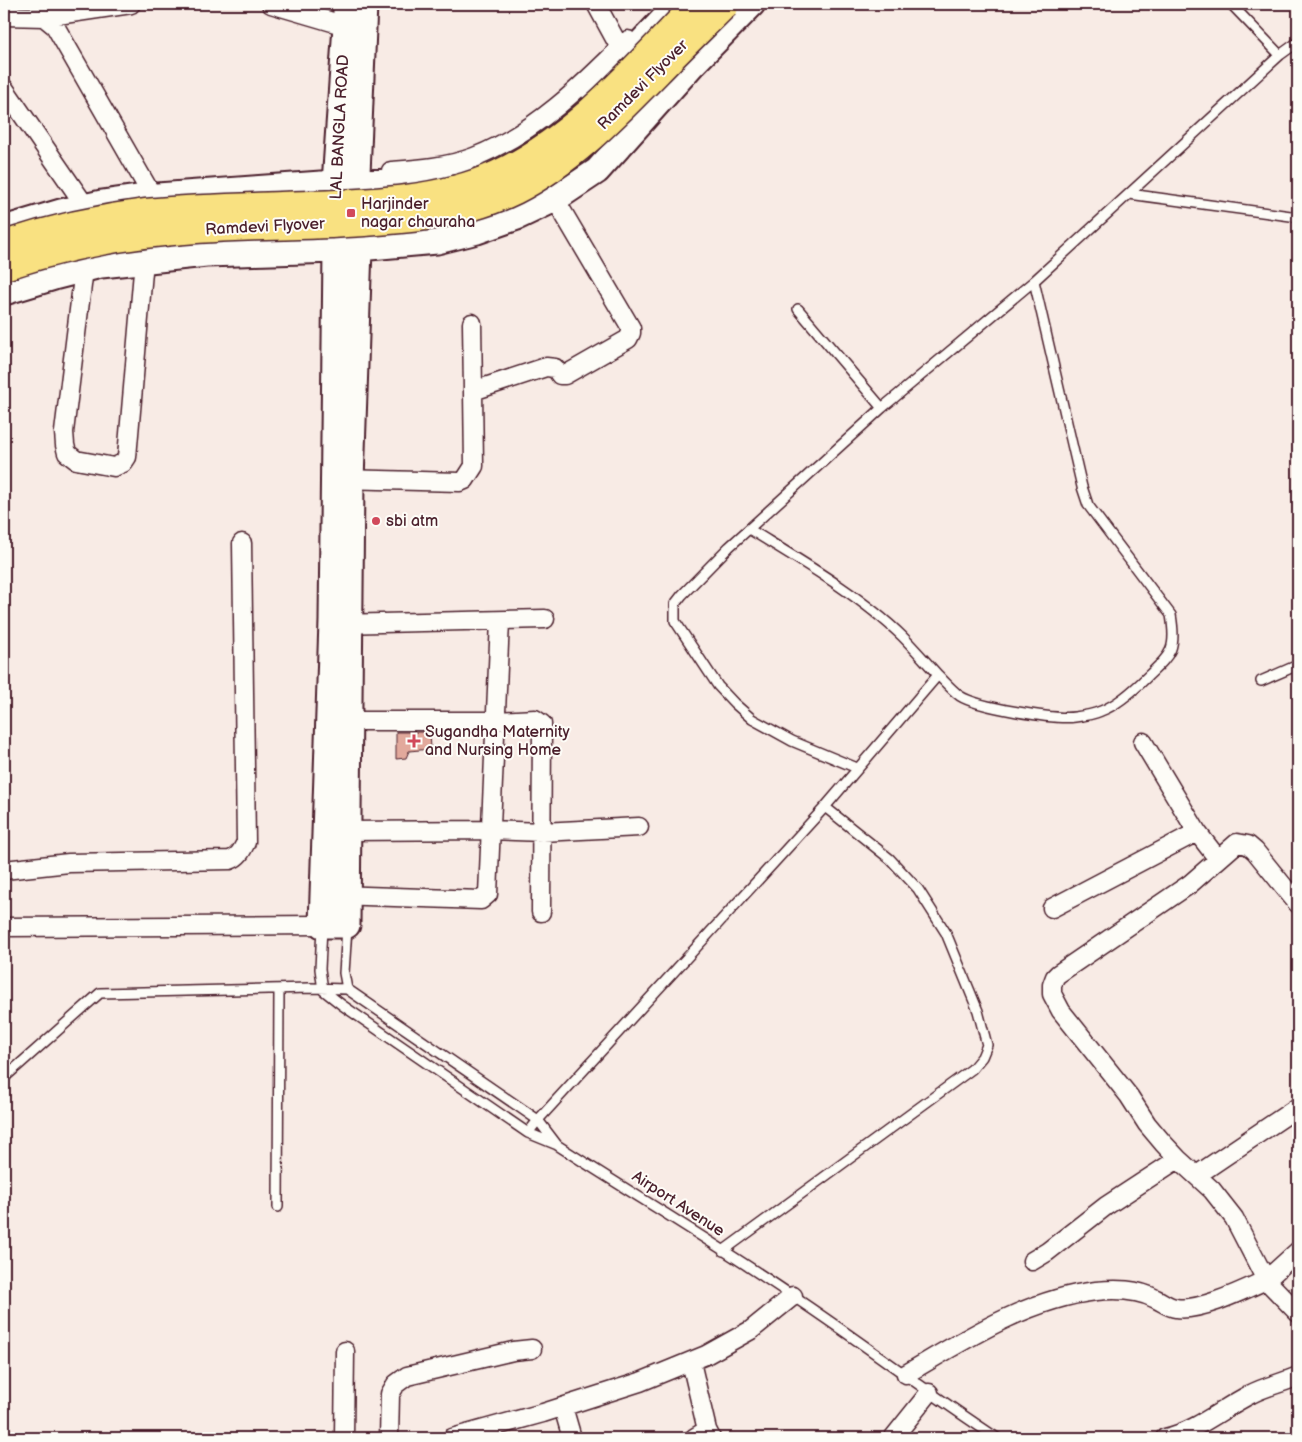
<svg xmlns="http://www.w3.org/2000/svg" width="1302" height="1442" font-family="'Balsamiq Sans',sans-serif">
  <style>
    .building { fill: #e2a99c; stroke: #4a1f2b }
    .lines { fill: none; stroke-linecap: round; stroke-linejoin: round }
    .lane-casing { stroke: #4a1f2b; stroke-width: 12 }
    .street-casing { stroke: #4a1f2b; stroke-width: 21 }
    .secondary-casing { stroke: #4a1f2b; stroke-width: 29 }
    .lane { stroke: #fdfcf7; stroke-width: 9 }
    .street { stroke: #fdfcf7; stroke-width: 18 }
    .secondary { stroke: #fdfcf7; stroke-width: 25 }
    .highway-bridge-casing { stroke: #4a1f2b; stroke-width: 31; stroke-linecap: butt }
    .highway-bridge { stroke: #f9e181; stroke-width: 28 }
    .poi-dot { fill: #d1495b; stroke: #fdfcf7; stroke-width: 2 }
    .labels { text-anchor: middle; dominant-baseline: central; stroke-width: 4; stroke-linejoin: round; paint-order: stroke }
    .street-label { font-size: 16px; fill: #4a1f2b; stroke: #fdfcf7 }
    .poi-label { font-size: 16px; fill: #4a1f2b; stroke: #fdfcf7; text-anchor: start }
  </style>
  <rect width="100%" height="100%" fill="#f8ebe5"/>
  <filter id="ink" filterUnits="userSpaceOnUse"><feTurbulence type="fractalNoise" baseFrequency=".02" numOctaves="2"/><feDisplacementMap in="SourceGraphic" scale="10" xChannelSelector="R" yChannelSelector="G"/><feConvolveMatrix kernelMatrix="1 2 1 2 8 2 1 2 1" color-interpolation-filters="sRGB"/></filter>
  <g filter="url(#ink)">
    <!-- building -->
    <path class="building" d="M396 732H430L431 749 409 751 406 758 396 759Z"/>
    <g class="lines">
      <!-- lane casing -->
      <g class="lane-casing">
        <path id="lane" d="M1231 4 1280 55
          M1129 194 1298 217
          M798 309 882 408
          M749 529C799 560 860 595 902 636 914 648 926 662 938 675
          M1261 681 1298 665
          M857 768 792 741 752 719 734 703 718 686 675 621V604L682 595 729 547 882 408 1034 281 1280 55 1298 42
          M322 927 320 969 323 990 342 1005 528 1133 555 1144
          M347 928 344 973 347 989
          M347 989 538 1120 557 1145C636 1196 717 1244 794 1297 863 1343 928 1393 997 1438
          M4 1078 100 993 310 988 347 989
          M528 1133 538 1120 825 807 938 675C945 682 952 690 960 696 977 707 1055 720 1075 717 1083 716 1094 714 1101 711 1117 705 1135 689 1147 677 1171 654 1177 650 1171 615L1088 505 1082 487 1034 281
          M278 1207 279 989
          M723 1251 972 1069 982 1057 987 1045 978 1011 946 933 918 889 890 859 825 807"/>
      </g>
      <!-- street casing -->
      <g class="street-casing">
        <path id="street" d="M271 4 346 26
          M596 4 620 48
          M4 16 44 17 55 26 153 197
          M44 17 131 4
          M4 88 86 207
          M391 171C419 169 448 167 474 157 535 133 582 86 628 40
          M84 269 64 432 65 445 67 453 76 460 114 467 123 463 127 457 144 260
          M472 323 473 391
          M340 479 460 482 465 480 474 466 473 391 546 367 555 368 560 375H565L628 339 631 333V328L555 199
          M340 624 545 619
          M337 721H495L535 719 542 724 541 912
          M1143 742 1197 832
          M347 831 491 830 542 832 639 827
          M4 870 69 863 230 860C239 857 242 850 246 842L242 543
          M337 895 481 900 488 894 500 621
          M1298 904 1255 851 1248 845 1237 843 1190 884 1058 974 1055 977 1052 985V994L1061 1011 1129 1096 1147 1124 1163 1143 1178 1159 1212 1190 1234 1218 1266 1280 1298 1251
          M1052 908 1197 832 1218 859
          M4 927 322 925
          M1197 1175 1298 1107
          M1032 1261 1047 1252 1106 1206 1178 1159
          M691 1362 707 1430 711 1438
          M906 1374C964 1340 1027 1299 1096 1291 1116 1289 1137 1289 1156 1299 1163 1302 1168 1307 1176 1308 1199 1312 1244 1290 1266 1280L1298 1313
          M563 1407 572 1438
          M344 1438 345 1351
          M389 1438 390 1394 396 1384 407 1376 513 1351 532 1349
          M452 1438 543 1413 640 1382 706 1355 751 1330 793 1296
          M694 1438 707 1430
          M893 1438 929 1393
          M1165 1438C1197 1431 1221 1409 1251 1394 1266 1386 1283 1383 1298 1376"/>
      </g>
      <!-- secondary casing -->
      <g class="secondary-casing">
        <path id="secondary" d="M346 4V26L335 183 336 250 332 621 322 925H347L351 480 359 248 357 174 364 4
          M594 92 675 7
          M4 229 61 212 102 203 144 197 335 183 418 182 457 177 474 171
          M4 292 54 277 101 265 206 254 336 250 437 241 477 231 517 217 555 199 597 171 692 65 752 4"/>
      </g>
      <!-- lane -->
      <use href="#lane" class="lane"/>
      <!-- street -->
      <use href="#street" class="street"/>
      <!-- secondary -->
      <use href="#secondary" class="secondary"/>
      <!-- highway-bridge casing -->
      <g class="highway-bridge-casing">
        <path id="highway-bridge" d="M4 245C50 230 98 219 146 213 191 208 236 208 281 206 351 203 432 205 497 175 577 138 637 66 697 4
          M4 266C58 248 115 236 173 231 225 226 278 226 330 224 392 221 458 218 515 190 570 162 614 116 657 72 679 49 702 27 725 4"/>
      </g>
      <!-- highway-bridge -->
      <use href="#highway-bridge" class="highway-bridge"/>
    </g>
  </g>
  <!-- markers -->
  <g class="poi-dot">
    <rect x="346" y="208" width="10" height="10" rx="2.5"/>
    <circle cx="376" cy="521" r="5"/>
    <path d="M411.5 733.5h5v5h5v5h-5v5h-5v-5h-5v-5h5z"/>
  </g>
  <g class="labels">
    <!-- street labels -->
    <g class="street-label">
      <text transform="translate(643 85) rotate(-45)">Ramdevi Flyover</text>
      <text transform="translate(340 127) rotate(-87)">LAL BANGLA ROAD</text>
      <text transform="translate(265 227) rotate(-3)">Ramdevi Flyover</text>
      <text transform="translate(678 1204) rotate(33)">Airport Avenue</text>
    </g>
    <!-- poi labels -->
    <g class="poi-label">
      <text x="361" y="204">Harjinder<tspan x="361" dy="18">nagar chauraha</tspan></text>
      <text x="386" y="521">sbi atm</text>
      <text x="425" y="732">Sugandha Maternity<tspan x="425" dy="18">and Nursing Home</tspan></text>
    </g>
  </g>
  <!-- margin -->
  <rect width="1302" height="1442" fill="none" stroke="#fdfcf7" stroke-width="20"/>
  <rect x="10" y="10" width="1282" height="1422" fill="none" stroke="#4a1f2b" stroke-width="2" filter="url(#ink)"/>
</svg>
